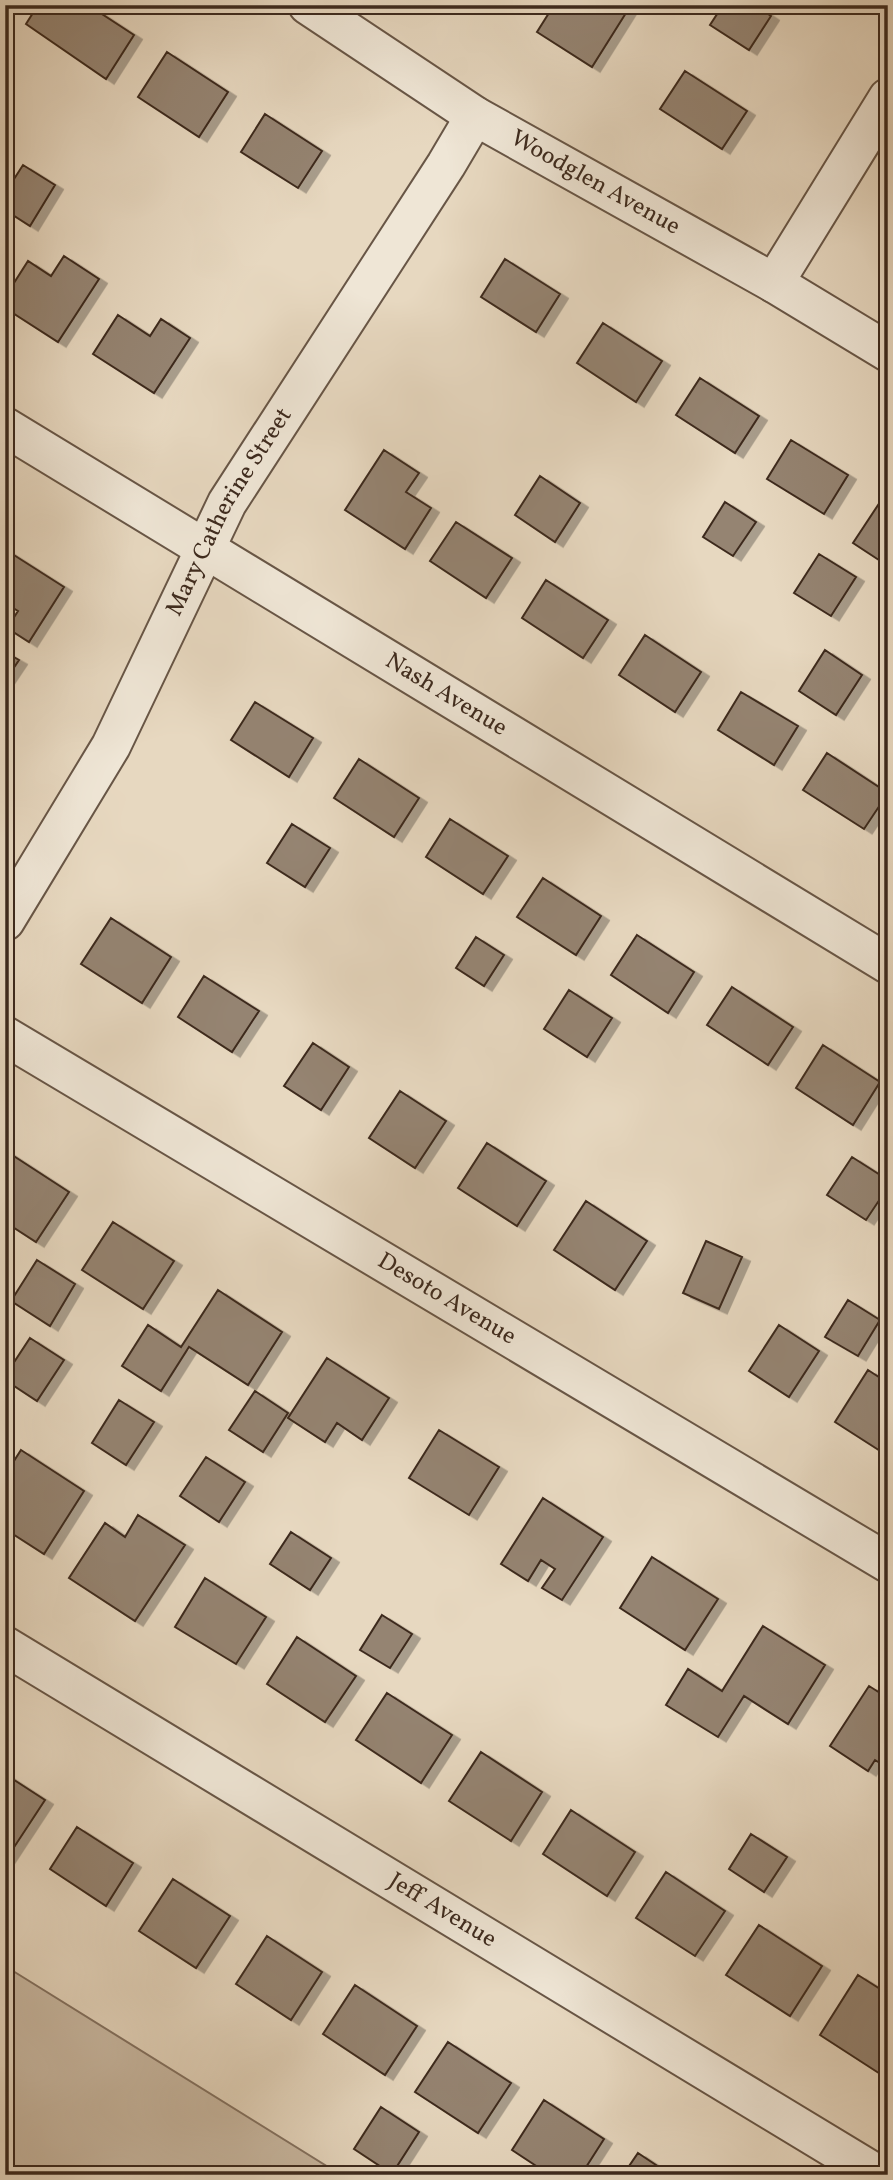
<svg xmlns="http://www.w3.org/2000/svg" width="893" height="2180" font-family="Vollkorn,serif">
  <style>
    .green { fill: #cabaa4; stroke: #847261; stroke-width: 2 }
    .building { fill: #958472; stroke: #3d2a1e; stroke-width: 2; filter: url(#shadow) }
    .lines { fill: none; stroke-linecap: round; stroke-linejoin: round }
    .street-casing { stroke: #685646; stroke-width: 42 }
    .street { stroke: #efe6d6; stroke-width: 38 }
    .labels { text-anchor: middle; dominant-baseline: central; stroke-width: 6; stroke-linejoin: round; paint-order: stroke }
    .street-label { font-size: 24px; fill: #3d2a1e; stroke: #efe6d6 }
  </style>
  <defs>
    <filter id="shadow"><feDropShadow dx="8" dy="4.5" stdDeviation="0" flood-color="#0004"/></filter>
  </defs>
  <rect width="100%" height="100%" fill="#e7d8c0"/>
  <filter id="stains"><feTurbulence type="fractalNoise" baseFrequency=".00286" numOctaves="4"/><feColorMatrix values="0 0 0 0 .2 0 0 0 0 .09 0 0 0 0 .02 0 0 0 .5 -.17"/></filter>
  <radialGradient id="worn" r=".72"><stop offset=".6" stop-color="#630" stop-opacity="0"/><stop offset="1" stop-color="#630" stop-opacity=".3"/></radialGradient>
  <!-- green -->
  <path class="green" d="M5 1966 341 2175H5Z"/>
  <!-- building -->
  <path class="building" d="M38 5H88L134 35 106 79 26 24Z
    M554 5H631L592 67 537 32Z
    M723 5H755L771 16 749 50 710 25Z
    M167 52 228 92 199 137 138 97Z
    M685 71 747 111 722 149 660 109Z
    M265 114 322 151 298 188 241 152Z
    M23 165 55 185 30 226 5 210V193Z
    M64 256 99 279 58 342 5 308V297L28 261 51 276Z
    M505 259 560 294 536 332 481 297Z
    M118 315 150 336 161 319 190 338 154 393 93 354Z
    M603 323 662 361 636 402 577 363Z
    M700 378 759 416 735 453 676 415Z
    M791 440 848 475 824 514 767 479Z
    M384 450 419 473 406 492 431 508 405 549 345 510Z
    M540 476 580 503 555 542 515 515Z
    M886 493 888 495V566L853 543Z
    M725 502 756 522 733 556 703 537Z
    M456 522 512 558 486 598 430 561Z
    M6 550 64 587 29 642 7 628 18 611 5 603Z
    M819 554 856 577 831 616 794 593Z
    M546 580 608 620 583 658 522 618Z
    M645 635 701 672 675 712 619 675Z
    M825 650 862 675 836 715 799 691Z
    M5 652 19 660 5 681Z
    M741 692 798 726 774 765 718 730Z
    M255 702 313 738 289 777 231 740Z
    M827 753 888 793 864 829 803 790Z
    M359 759 419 798 394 837 334 798Z
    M450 819 508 856 483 894 426 857Z
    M292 824 330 848 305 887 267 863Z
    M543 878 601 916 576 955 517 917Z
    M111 918 171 957 142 1003 81 964Z
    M637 935 694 972 668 1013 611 975Z
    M476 937 504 955 484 986 456 968Z
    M204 976 259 1011 232 1052 178 1017Z
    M732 987 793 1027 768 1065 707 1025Z
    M569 990 612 1018 587 1057 544 1029Z
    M313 1043 349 1067 321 1110 284 1086Z
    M823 1045 880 1082 853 1125 796 1088Z
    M400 1091 446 1121 415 1168 369 1138Z
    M487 1143 546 1181 517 1226 458 1188Z
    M6 1151 69 1192 36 1242 5 1222Z
    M852 1157 888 1180V1187L866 1220 827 1195Z
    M586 1201 647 1241 615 1290 554 1250Z
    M113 1222 174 1261 143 1309 82 1270Z
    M706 1241 742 1257 719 1309 683 1293Z
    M37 1260 75 1284 50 1326 11 1301Z
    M218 1290 282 1332 248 1385 189 1347 161 1391 122 1366 148 1325 181 1347Z
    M848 1300 880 1320 858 1356 825 1337Z
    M779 1325 819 1351 789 1397 749 1371Z
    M30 1338 64 1360 37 1401 5 1380V1376Z
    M327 1358 389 1398 362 1440 337 1423 325 1442 288 1418Z
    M868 1370 888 1383V1456L835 1422Z
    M255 1391 288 1413 263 1452 229 1430Z
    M119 1400 154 1422 126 1465 92 1443Z
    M439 1430 499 1467 469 1515 409 1478Z
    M21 1450 84 1491 44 1554 5 1529V1475Z
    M206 1457 245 1482 219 1522 180 1496Z
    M543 1498 603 1537 562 1600 542 1588 555 1569 541 1560 528 1581 501 1564Z
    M138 1515 185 1545 135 1621 69 1578 105 1523 125 1537Z
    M291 1532 331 1558 310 1590 270 1564Z
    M652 1557 718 1599 685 1650 620 1608Z
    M205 1578 266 1617 236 1664 175 1627Z
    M382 1615 412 1634 390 1668 360 1650Z
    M763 1626 825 1665 788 1724 744 1696 718 1737 666 1705 688 1669 722 1691Z
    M297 1637 356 1676 325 1722 267 1684Z
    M869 1686 888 1698V1768L875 1760 868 1771 830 1746Z
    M387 1693 452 1735 421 1783 356 1740Z
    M481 1752 542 1792 511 1841 449 1801Z
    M5 1774 45 1800 5 1861Z
    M571 1810 635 1852 607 1896 543 1854Z
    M77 1827 133 1863 106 1906 50 1869Z
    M751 1834 787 1857 764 1892 729 1869Z
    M666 1872 725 1911 695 1956 636 1918Z
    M173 1879 230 1916 196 1968 139 1931Z
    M759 1925 822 1966 790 2016 726 1975Z
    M267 1936 322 1972 291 2020 236 1984Z
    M858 1975 888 1994V2079L820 2035Z
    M355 1985 417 2026 385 2075 323 2034Z
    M448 2042 511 2083 478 2133 415 2092Z
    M544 2100 604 2139 581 2175H550L512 2150Z
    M381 2107 419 2132 392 2174 354 2149Z
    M638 2153 671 2175H623Z"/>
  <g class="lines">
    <!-- street casing -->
    <g class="street-casing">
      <g id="street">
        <path id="s1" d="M308 5 475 116 774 283 888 352"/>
        <path d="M774 283 888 98"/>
        <path id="s2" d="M5 427 888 964"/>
        <path id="s3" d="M5 921 111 746 227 503 446 165 475 116"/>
        <path id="s4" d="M5 1036 888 1563"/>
        <path id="s5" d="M5 1646 878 2175"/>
      </g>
    </g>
    <!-- street -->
    <use href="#street" class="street"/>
  </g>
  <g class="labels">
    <!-- street labels -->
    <g class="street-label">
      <text stroke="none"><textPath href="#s1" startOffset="338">Woodglen Avenue</textPath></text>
      <text stroke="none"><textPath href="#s3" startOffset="467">Mary Catherine Street</textPath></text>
      <text stroke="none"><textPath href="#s2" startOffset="516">Nash Avenue</textPath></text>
      <text stroke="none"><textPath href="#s4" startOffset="514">Desoto Avenue</textPath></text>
      <text stroke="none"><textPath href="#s5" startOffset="511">Jeff Avenue</textPath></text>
    </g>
  </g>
  <!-- margin -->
  <rect width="893" height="2180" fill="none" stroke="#e7d8c0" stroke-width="28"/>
  <rect x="7" y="7" width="879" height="2166" fill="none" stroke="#3d2a1e" stroke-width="3.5"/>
  <rect x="14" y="14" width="865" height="2152" fill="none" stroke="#3d2a1e" stroke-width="2"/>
  <rect width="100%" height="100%" filter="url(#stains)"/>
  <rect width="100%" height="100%" fill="url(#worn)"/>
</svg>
